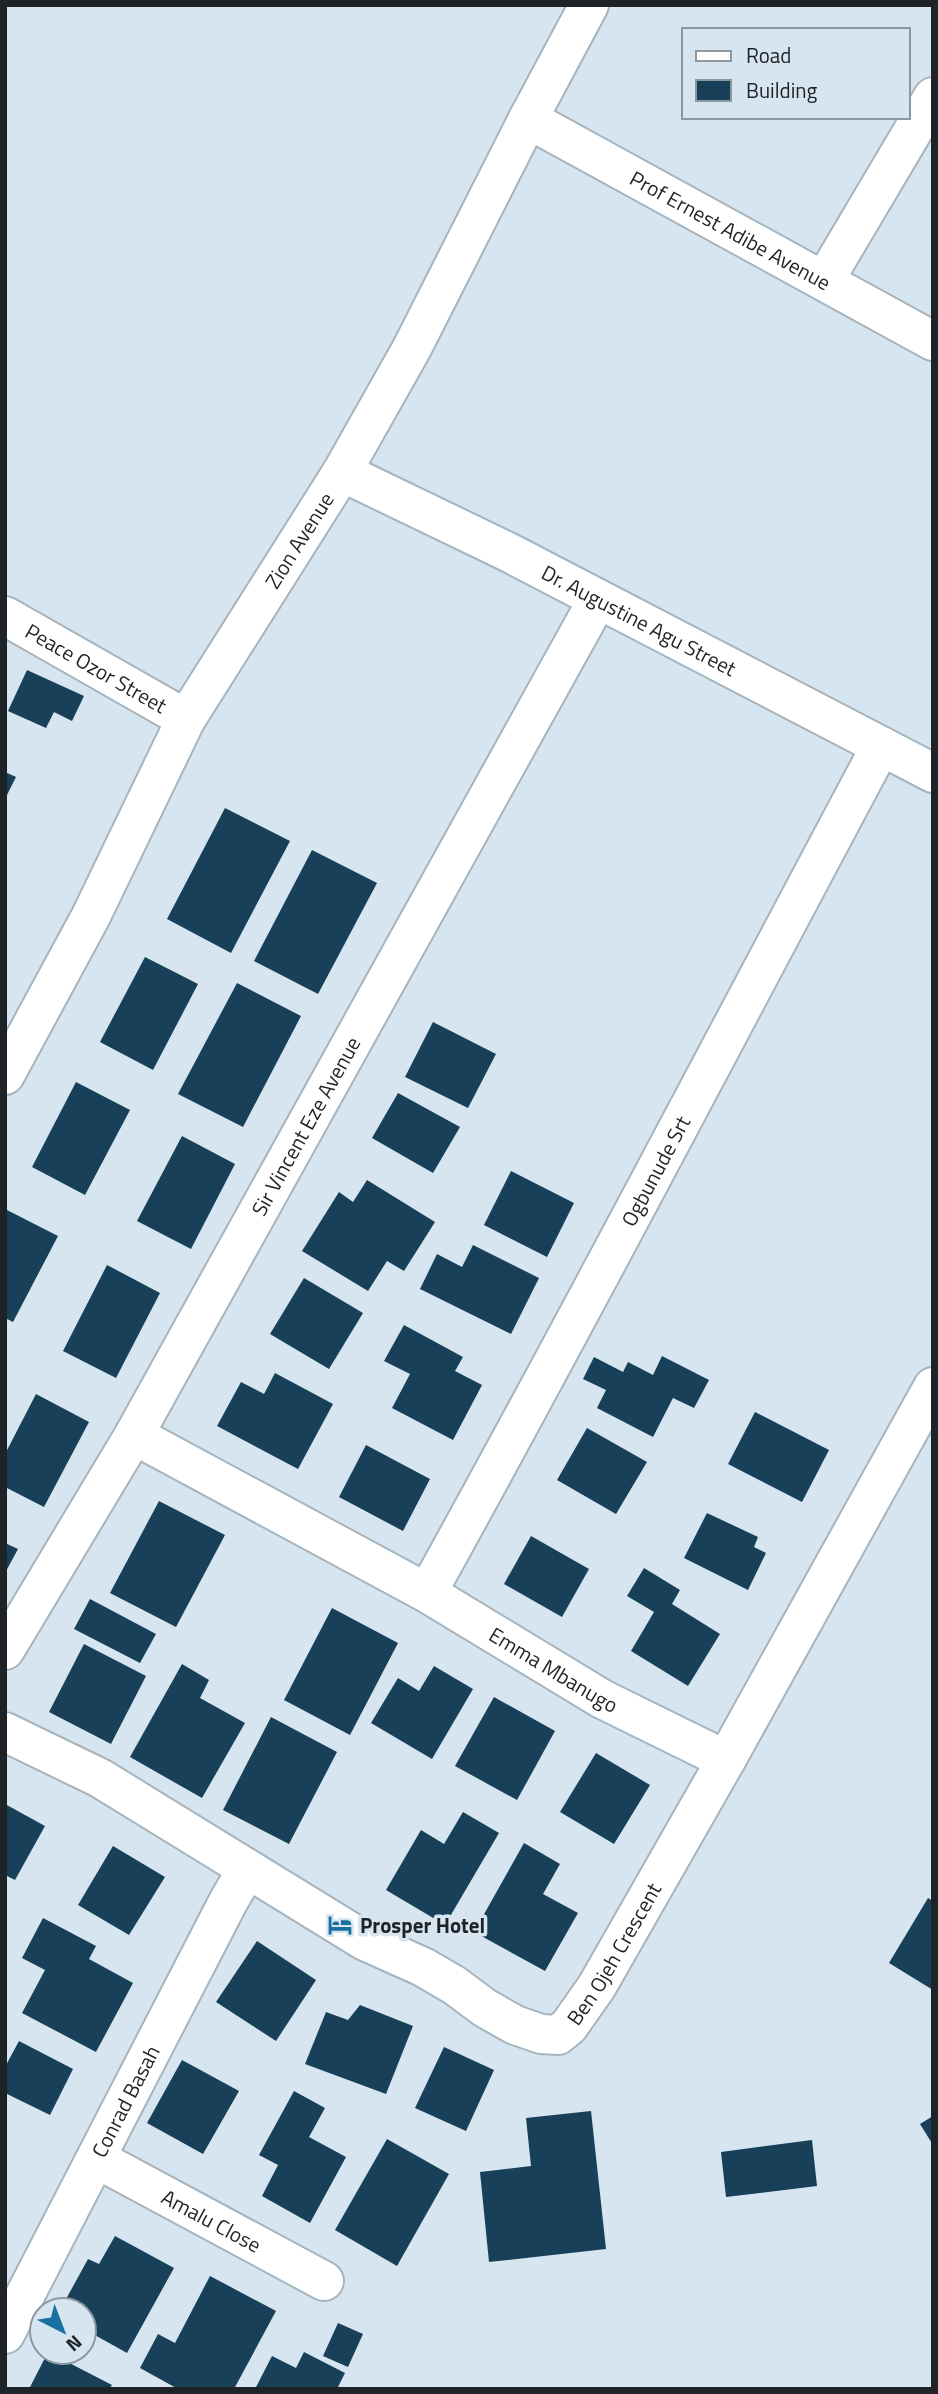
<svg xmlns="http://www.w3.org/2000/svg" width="938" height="2394" font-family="'Titillium Web',sans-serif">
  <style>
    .building { fill: #184059 }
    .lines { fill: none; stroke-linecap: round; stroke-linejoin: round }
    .minor-casing { stroke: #a6b4be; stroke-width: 42 }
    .minor { stroke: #fff; stroke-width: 38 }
    .labels { text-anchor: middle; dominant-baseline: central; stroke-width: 7; stroke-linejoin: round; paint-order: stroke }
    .street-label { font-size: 21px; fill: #1e2327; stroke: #d6e5f0 }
    .poi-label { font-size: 21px; font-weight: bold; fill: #1e2327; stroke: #d6e5f0; text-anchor: start }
  </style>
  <rect width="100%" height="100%" fill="#d6e5f0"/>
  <!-- building -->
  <path class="building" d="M27 670 84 696 72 721 54 712 46 728 8 711Z
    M5 772 16 777 5 799Z
    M225 808 290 841 231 953 167 919Z
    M312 850 377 883 318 994 254 961Z
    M145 957 198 984 153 1070 100 1042Z
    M237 983 301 1016 243 1127 178 1094Z
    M433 1022 496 1054 468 1108 405 1077Z
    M76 1082 130 1110 85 1195 32 1167Z
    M398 1093 460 1127 433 1173 372 1138Z
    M182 1136 235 1164 191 1249 137 1221Z
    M511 1171 574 1203 547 1257 484 1225Z
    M367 1180 435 1222 404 1271 387 1261 368 1291 302 1251 339 1192 353 1202Z
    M5 1209 58 1236 13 1322 5 1318Z
    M473 1245 539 1278 511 1334 420 1289 437 1254 462 1267Z
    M107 1265 160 1293 116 1378 63 1351Z
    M304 1278 363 1313 329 1369 270 1334Z
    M404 1325 463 1357 455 1371 482 1385 453 1440 392 1408 410 1374 384 1361Z
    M662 1356 709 1380 694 1408 673 1398 653 1437 597 1408 606 1390 583 1379 594 1357 623 1372 628 1362 653 1375Z
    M275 1373 333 1404 298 1469 217 1426 241 1382 264 1394Z
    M36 1394 89 1422 44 1507 5 1487V1454Z
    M755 1412 829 1450 802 1502 728 1464Z
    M587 1428 647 1462 616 1514 557 1480Z
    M366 1445 430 1479 403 1531 339 1497Z
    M159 1501 225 1535 176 1627 110 1593Z
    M707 1513 758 1537 754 1547 766 1553 748 1590 684 1558Z
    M531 1536 589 1569 562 1617 504 1584Z
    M5 1543 18 1549 5 1573Z
    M644 1568 680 1590 672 1604 720 1634 688 1686 631 1651 654 1612 627 1596Z
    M90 1599 156 1634 140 1663 74 1629Z
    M332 1608 398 1643 350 1735 284 1700Z
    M84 1644 146 1676 111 1744 49 1712Z
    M182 1664 209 1680 200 1698 245 1723 202 1798 130 1757Z
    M434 1666 473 1689 432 1759 371 1723 398 1678 419 1691Z
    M494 1697 555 1731 517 1800 455 1766Z
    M271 1717 337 1752 289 1844 223 1810Z
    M596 1753 650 1785 614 1844 560 1812Z
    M5 1804 45 1826 15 1880 5 1875Z
    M463 1812 499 1833 445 1925 386 1890 421 1830 444 1844Z
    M524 1843 560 1864 543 1894 578 1913 545 1971 474 1932Z
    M113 1846 165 1877 129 1935 78 1905Z
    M928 1898 933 1901V1990L889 1963Z
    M43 1918 96 1946 89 1959 133 1983 96 2052 22 2013 45 1970 22 1958Z
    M257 1941 316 1980 276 2041 216 2002Z
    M360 2005 413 2026 386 2094 305 2064 326 2012 348 2020Z
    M19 2041 73 2069 50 2115 5 2093V2067Z
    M444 2047 494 2070 466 2131 415 2108Z
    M182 2060 239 2091 203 2154 147 2123Z
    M294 2091 325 2108 309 2137 346 2157 310 2223 262 2196 278 2165 259 2155Z
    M591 2111 606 2249 489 2262 480 2172 531 2166 526 2118Z
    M933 2116V2145L920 2124Z
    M387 2139 449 2174 397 2266 335 2230Z
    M812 2140 817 2186 726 2197 721 2152Z
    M115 2236 174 2268 127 2353 84 2329V2310H60L88 2259 99 2264Z
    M210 2276 276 2311 234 2389H178L140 2368 158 2334 175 2343Z
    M338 2323 363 2334 348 2367 323 2356Z
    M48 2352 112 2385 109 2389H29Z
    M304 2352 345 2373 337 2389H255L272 2356 296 2368Z"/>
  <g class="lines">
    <!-- minor casing -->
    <g class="minor-casing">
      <g id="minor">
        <path id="s1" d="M528 119 933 341"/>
        <path d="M824 281 933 97"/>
        <path id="s2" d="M342 472 510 553 933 773"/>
        <path id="s3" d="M5 616 186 719"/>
        <path id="s4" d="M5 1075 91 916 186 719 342 472 412 348 528 119 589 5"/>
        <path id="s5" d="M134 1435 427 1593 602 1699 726 1760"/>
        <path id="s6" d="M427 1593C582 1313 730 1029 881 746"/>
        <path id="s7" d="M5 1650 134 1435 598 599"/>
        <path id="s8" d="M5 1732 100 1778 365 1941 423 1967 454 1985 485 2008 515 2025 541 2034 558 2035 569 2026 597 1986 726 1760 933 1387"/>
        <path id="s9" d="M97 2159 324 2281"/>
        <path id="s10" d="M5 2334 228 1902 247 1869"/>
      </g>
    </g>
    <!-- minor -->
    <use href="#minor" class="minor"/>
  </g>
  <!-- icons -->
  <defs>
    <g id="hotel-bare" transform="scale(1.89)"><path d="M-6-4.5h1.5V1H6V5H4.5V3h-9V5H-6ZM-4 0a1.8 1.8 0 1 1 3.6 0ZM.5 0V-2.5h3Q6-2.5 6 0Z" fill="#17709f" stroke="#d6e5f0" stroke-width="2.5" paint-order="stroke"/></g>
  </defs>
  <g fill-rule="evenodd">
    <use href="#hotel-bare" x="340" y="1925"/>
  </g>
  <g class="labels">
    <!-- street labels -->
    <g class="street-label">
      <text stroke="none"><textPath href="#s1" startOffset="231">Prof Ernest Adibe Avenue</textPath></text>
      <text stroke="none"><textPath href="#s4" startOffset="611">Zion Avenue</textPath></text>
      <text stroke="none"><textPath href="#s2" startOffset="332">Dr. Augustine Agu Street</textPath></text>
      <text stroke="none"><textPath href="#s3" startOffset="105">Peace Ozor Street</textPath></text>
      <text stroke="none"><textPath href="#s7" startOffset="604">Sir Vincent Eze Avenue</textPath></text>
      <text stroke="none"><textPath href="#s6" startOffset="480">Ogbunude Srt</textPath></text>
      <text stroke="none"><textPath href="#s5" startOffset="481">Emma Mbanugo</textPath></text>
      <text stroke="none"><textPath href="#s8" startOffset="733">Ben Ojeh Crescent</textPath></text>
      <text stroke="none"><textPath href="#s10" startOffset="262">Conrad Basah</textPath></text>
      <text stroke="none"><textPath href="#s9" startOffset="130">Amalu Close</textPath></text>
    </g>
    <!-- poi labels -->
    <g class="poi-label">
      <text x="360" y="1925">Prosper Hotel</text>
    </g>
  </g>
  <!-- border -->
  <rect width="938" height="2394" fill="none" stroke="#1e2327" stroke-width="14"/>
  <!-- legend -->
  <rect x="682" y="28" width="228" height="91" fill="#d6e5f0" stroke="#8c97a0" stroke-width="2"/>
  <rect x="696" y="51" width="35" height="10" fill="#ffffff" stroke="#8c97a0" stroke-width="2"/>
  <text x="746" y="63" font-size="21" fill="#1e2327">Road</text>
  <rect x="696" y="80" width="35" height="21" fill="#184059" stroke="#8c97a0" stroke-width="2"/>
  <text x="746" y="98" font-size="21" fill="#1e2327">Building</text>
  <!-- north arrow -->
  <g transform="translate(63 2331) rotate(138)"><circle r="33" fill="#d6e5f0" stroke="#8c97a0" stroke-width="2"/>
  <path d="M0-5L12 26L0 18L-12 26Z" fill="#17709f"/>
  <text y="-10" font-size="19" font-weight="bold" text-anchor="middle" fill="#1e2327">N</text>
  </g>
</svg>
